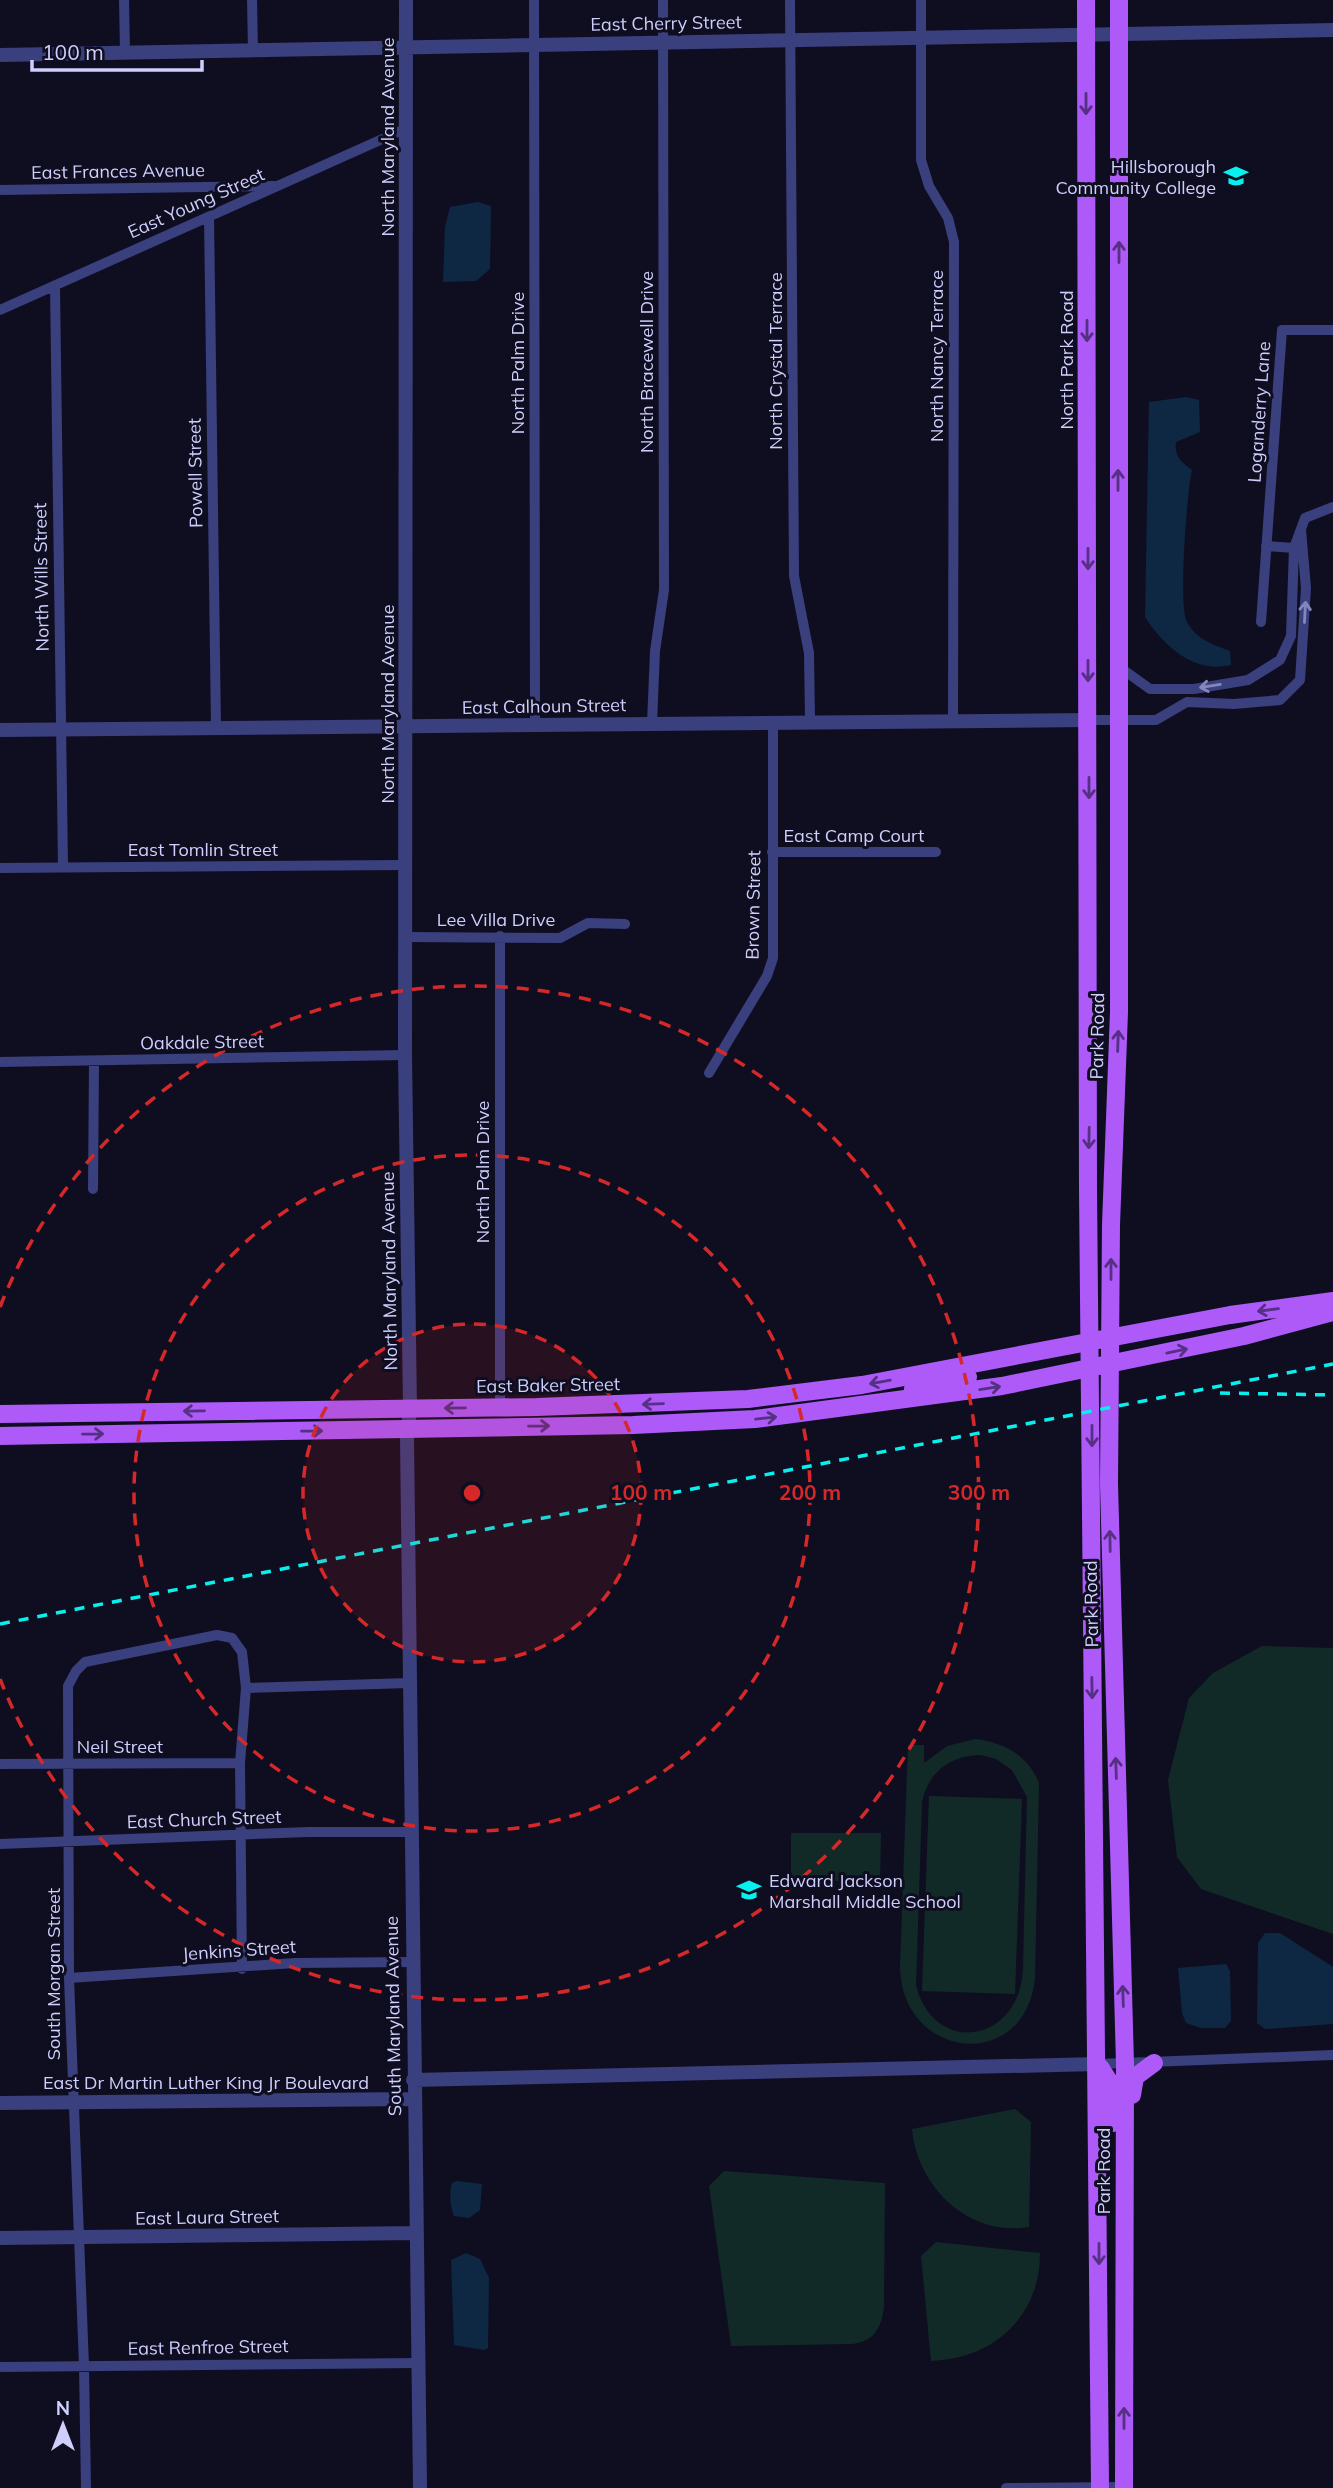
<svg xmlns="http://www.w3.org/2000/svg" width="1333" height="2488" font-family="Mulish,sans-serif">
  <style>
    .green { fill: #112a27; fill-rule: evenodd }
    .water { fill: #0e2844 }
    .lines { fill: none; stroke-linecap: round; stroke-linejoin: round }
    .minor { stroke: #3a3f7e; stroke-width: 10 }
    .tertiary { stroke: #3a3f7e; stroke-width: 14 }
    .primary { stroke: #ad5af9; stroke-width: 18 }
    .rail { stroke: #08f0ee; stroke-width: 3.5; stroke-dasharray: 10 9; stroke-linecap: butt }
    .oneway { stroke: #563082 }
    .oneway2 { stroke: #8487be }
    .ring { fill: none; stroke: #d62828; stroke-width: 3.5; stroke-dasharray: 12 9 }
    .labels { text-anchor: middle; dominant-baseline: central; stroke-width: 6; stroke-linejoin: round; paint-order: stroke }
    .street-label { font-size: 18px; fill: #cfcffd; stroke: #0f0e20 }
    .poi-label { font-size: 18px; fill: #cfcffd; stroke: #0f0e20; text-anchor: end }
    .centre { fill: #d62828; stroke: #0f0e20; stroke-width: 3.5 }
    .ring-label { font-size: 21px; text-anchor: middle; font-weight: bold; fill: #d62828; stroke: #0f0e20; stroke-width: 6; stroke-linejoin: round; paint-order: stroke }
  </style>
  <rect width="100%" height="100%" fill="#0f0e20"/>
  <!-- green -->
  <path class="green" d="M1262 1646 1333 1648V1934L1201 1889 1177 1857 1168 1780 1189 1698 1213 1673Z
    M975 1739C1003 1742 1028 1755 1039 1783L1035 1978C1026 2073 902 2061 900 1967L908 1745H924V1763L947 1746ZM981 1755 996 1759 1012 1770 1027 1797 1023 1969C1020 2042 936 2058 916 1986L922 1802C928 1772 951 1755 981 1755Z
    M929 1796 1022 1799 1015 1994 922 1991Z
    M791 1833H881L880 1881H791Z
    M1015 2109 1031 2122 1029 2227C968 2237 917 2186 912 2129Z
    M724 2171 885 2183 884 2306C882 2328 873 2343 850 2344L731 2346 709 2186Z
    M936 2242 1040 2253C1040 2318 992 2359 931 2361L921 2256Z"/>
  <!-- water -->
  <path class="water" d="M478 202 491 206 490 269 476 281 443 282 445 227 450 207Z
    M1186 397 1199 400 1200 432 1176 442C1174 456 1181 462 1192 470 1187 490 1178 607 1187 622 1197 640 1212 644 1230 651L1231 665C1194 674 1164 646 1145 617L1149 402Z
    M1265 1933H1280L1333 1967V2024L1265 2029 1257 2023 1258 1943Z
    M1226 1964 1230 1971 1231 2021 1225 2028H1201L1186 2023 1182 2013 1178 1968Z
    M457 2181 482 2184 480 2210 469 2218 454 2216C450 2207 449 2192 452 2183Z
    M466 2253 480 2259 489 2278 488 2348 484 2350 454 2345 451 2260Z"/>
  <g class="lines">
    <!-- minor -->
    <path class="minor" d="M124 0 125 52
      M252 0 253 50
      M534 0 535 725
      M790 0 794 576 809 653 810 720
      M921 0V160L929 186 948 218 954 242 953 719
      M0 190 274 186
      M209 217 216 728
      M55 286 63 867
      M0 310 407 128
      M1266 546 1294 548
      M1261 622 1282 330H1333
      M1118 666 1150 689H1194L1248 680 1280 660 1291 636 1294 548 1305 518 1333 507
      M1088 720H1156L1187 702 1234 704 1280 700 1300 680 1306 588 1301 530
      M652 724 655 651 664 590 663 0
      M772 852H936
      M0 868 406 865
      M407 937 560 938 588 923 625 924
      M0 1062 405 1055
      M709 1073 767 976 773 958V721
      M93 1189 94 1061
      M500 1407V936
      M246 1688 409 1683
      M0 1764 240 1763
      M0 1844 308 1832H410
      M69 1978 295 1963 412 1962
      M1098 2064 1333 2055
      M0 2367 417 2363
      M86 2488 84 2366 69 1978 68 1686 76 1671 85 1662 217 1635 232 1638 242 1652 246 1688 240 1763 242 1969
      M1006 2488 1124 2487"/>
    <!-- tertiary -->
    <path class="tertiary" d="M406 0 405 1055 410 1408 407 1439 420 2488
      M0 55 1333 30
      M0 730 1088 720
      M413 2080 1098 2064
      M0 2103 413 2099
      M0 2238 415 2233"/>
    <!-- primary -->
    <path class="primary" d="M1086 0 1088 1189 1100 2488
      M1119 0V1012L1111 1225 1109 1484 1125 2064 1124 2488
      M913 1389 968 1377
      M0 1414 537 1407 748 1399 862 1385 1230 1315 1333 1301
      M0 1436 633 1425 755 1419 1002 1386 1244 1336 1333 1312
      M1100 2067 1109 2081 1113 2123
      M1132 2095 1135 2077 1154 2063"/>
    <!-- rail -->
    <path class="rail" d="M1220 1393 1333 1395
      M0 1624 1333 1364"/>
  </g>
  <!-- one-way arrows -->
  <defs><path id="oneway-shaft" d="M-6 0H5M1.5-3L5.5 0L1.5 3" fill="none" stroke-width="1.6" stroke-linecap="round" stroke-linejoin="round" transform="scale(1.75)"/></defs>
  <g class="oneway">
    <use href="#oneway-shaft" transform="translate(1086 104) rotate(90)"/>
    <use href="#oneway-shaft" transform="translate(1119 252) rotate(-90)"/>
    <use href="#oneway-shaft" transform="translate(1087 331) rotate(90)"/>
    <use href="#oneway-shaft" transform="translate(1118 480) rotate(-90)"/>
    <use href="#oneway-shaft" transform="translate(1088 559) rotate(90)"/>
    <use href="#oneway-shaft" transform="translate(1088 671) rotate(90)"/>
    <use href="#oneway-shaft" transform="translate(1089 788) rotate(90)"/>
    <use href="#oneway-shaft" transform="translate(1118 1041) rotate(-88)"/>
    <use href="#oneway-shaft" transform="translate(1089 1138) rotate(91)"/>
    <use href="#oneway-shaft" transform="translate(1111 1269) rotate(-90)"/>
    <use href="#oneway-shaft" transform="translate(1268 1310) rotate(173)"/>
    <use href="#oneway-shaft" transform="translate(1177 1351) rotate(-12)"/>
    <use href="#oneway-shaft" transform="translate(880 1382) rotate(170)"/>
    <use href="#oneway-shaft" transform="translate(990 1388) rotate(-9)"/>
    <use href="#oneway-shaft" transform="translate(653 1404) rotate(178)"/>
    <use href="#oneway-shaft" transform="translate(455 1408) rotate(179)"/>
    <use href="#oneway-shaft" transform="translate(194 1411) rotate(179)"/>
    <use href="#oneway-shaft" transform="translate(766 1418) rotate(-6)"/>
    <use href="#oneway-shaft" transform="translate(539 1426) rotate(-1)"/>
    <use href="#oneway-shaft" transform="translate(312 1431) rotate(-1)"/>
    <use href="#oneway-shaft" transform="translate(93 1434) rotate(-1)"/>
    <use href="#oneway-shaft" transform="translate(1092 1436) rotate(90)"/>
    <use href="#oneway-shaft" transform="translate(1110 1541) rotate(-91)"/>
    <use href="#oneway-shaft" transform="translate(1092 1688) rotate(89)"/>
    <use href="#oneway-shaft" transform="translate(1116 1768) rotate(-92)"/>
    <use href="#oneway-shaft" transform="translate(1123 1996) rotate(-92)"/>
    <use href="#oneway-shaft" transform="translate(1099 2254) rotate(90)"/>
    <use href="#oneway-shaft" transform="translate(1124 2418) rotate(-90)"/>
  </g>
  <g class="oneway2">
    <use href="#oneway-shaft" transform="translate(1305 612) rotate(-87)"/>
    <use href="#oneway-shaft" transform="translate(1210 686) rotate(171)"/>
  </g>
  <!-- distance rings -->
  <circle cx="472" cy="1493" r="169" fill="#d62828" fill-opacity=".12"/>
  <g class="ring">
    <circle cx="472" cy="1493" r="169"/>
    <circle cx="472" cy="1493" r="338"/>
    <path d="M0 1307A507 507 0 1 1 0 1679"/>
  </g>
  <!-- icons -->
  <defs>
    <g id="university-bare" transform="scale(1.89)"><path d="M0-5L7-2L0 1L-7-2ZM-4 1L0 2.5L4 1V4Q0 6-4 4Z" fill="#08f0ee" stroke="#0f0e20" stroke-width="2.5" paint-order="stroke"/></g>
    <g id="school-bare" transform="scale(1.89)"><path d="M0-5L7-2L0 1L-7-2ZM-4 1L0 2.5L4 1V4Q0 6-4 4Z" fill="#08f0ee" stroke="#0f0e20" stroke-width="2.5" paint-order="stroke"/></g>
  </defs>
  <g fill-rule="evenodd">
    <use href="#university-bare" x="1236" y="176"/>
    <use href="#school-bare" x="749" y="1890"/>
  </g>
  <g class="labels">
    <!-- street labels -->
    <g class="street-label">
      <text transform="translate(666 23) rotate(-1)">East Cherry Street</text>
      <text transform="translate(387 137) rotate(-90)">North Maryland Avenue</text>
      <text transform="translate(118 171) rotate(-1)">East Frances Avenue</text>
      <text transform="translate(196 203) rotate(-24)">East Young Street</text>
      <text transform="translate(936 356) rotate(-90)">North Nancy Terrace</text>
      <text transform="translate(1066 360) rotate(-90)">North Park Road</text>
      <text transform="translate(775 361) rotate(-90)">North Crystal Terrace</text>
      <text transform="translate(646 362) rotate(-90)">North Bracewell Drive</text>
      <text transform="translate(517 363) rotate(-90)">North Palm Drive</text>
      <text transform="translate(1259 412) rotate(-86)">Loganderry Lane</text>
      <text transform="translate(195 473) rotate(-91)">Powell Street</text>
      <text transform="translate(41 577) rotate(-91)">North Wills Street</text>
      <text transform="translate(387 704) rotate(-90)">North Maryland Avenue</text>
      <text transform="translate(544 706) rotate(-1)">East Calhoun Street</text>
      <text x="854" y="835">East Camp Court</text>
      <text x="203" y="849">East Tomlin Street</text>
      <text transform="translate(753 905) rotate(-89)">Brown Street</text>
      <text x="496" y="919">Lee Villa Drive</text>
      <text transform="translate(1097 1036) rotate(-89)">Park Road</text>
      <text transform="translate(202 1042) rotate(-1)">Oakdale Street</text>
      <text transform="translate(482 1172) rotate(-90)">North Palm Drive</text>
      <text transform="translate(389 1271) rotate(-91)">North Maryland Avenue</text>
      <text transform="translate(548 1385) rotate(-1)">East Baker Street</text>
      <text transform="translate(1091 1604) rotate(-91)">Park Road</text>
      <text x="120" y="1746">Neil Street</text>
      <text transform="translate(204 1819) rotate(-2)">East Church Street</text>
      <text transform="translate(239 1950) rotate(-4)">Jenkins Street</text>
      <text transform="translate(53 1974) rotate(-90)">South Morgan Street</text>
      <text transform="translate(393 2016) rotate(-91)">South Maryland Avenue</text>
      <text x="206" y="2082">East Dr Martin Luther King Jr Boulevard</text>
      <text transform="translate(1103 2171) rotate(-90)">Park Road</text>
      <text transform="translate(207 2217) rotate(-1)">East Laura Street</text>
      <text transform="translate(208 2347) rotate(-1)">East Renfroe Street</text>
    </g>
    <!-- poi labels -->
    <g class="poi-label">
      <text x="1216" y="166">Hillsborough<tspan x="1216" dy="21">Community College</tspan></text>
      <text x="769" y="1880" text-anchor="start">Edward Jackson<tspan x="769" dy="21">Marshall Middle School</tspan></text>
    </g>
  </g>
  <circle cx="472" cy="1493" r="10" class="centre"/>
  <g class="ring-label">
    <text x="641" y="1500">100 m</text>
    <text x="810" y="1500">200 m</text>
    <text x="979" y="1500">300 m</text>
  </g>
  <!-- north arrow -->
  <g transform="translate(63 2425)" stroke="#0f0e20" stroke-width="5" paint-order="stroke">
  <path d="M0-5L12 26L0 18L-12 26Z" fill="#cfcffd"/>
  <text y="-10" font-size="19" font-weight="bold" text-anchor="middle" fill="#cfcffd">N</text>
  </g>
  <!-- scale -->
  <path d="M32 60v10h170v-10" fill="none" stroke="#cfcffd" stroke-width="3.5"/>
  <text x="42" y="60" font-size="21" fill="#cfcffd" stroke="#0f0e20" stroke-width="5" paint-order="stroke">100 m</text>
</svg>
